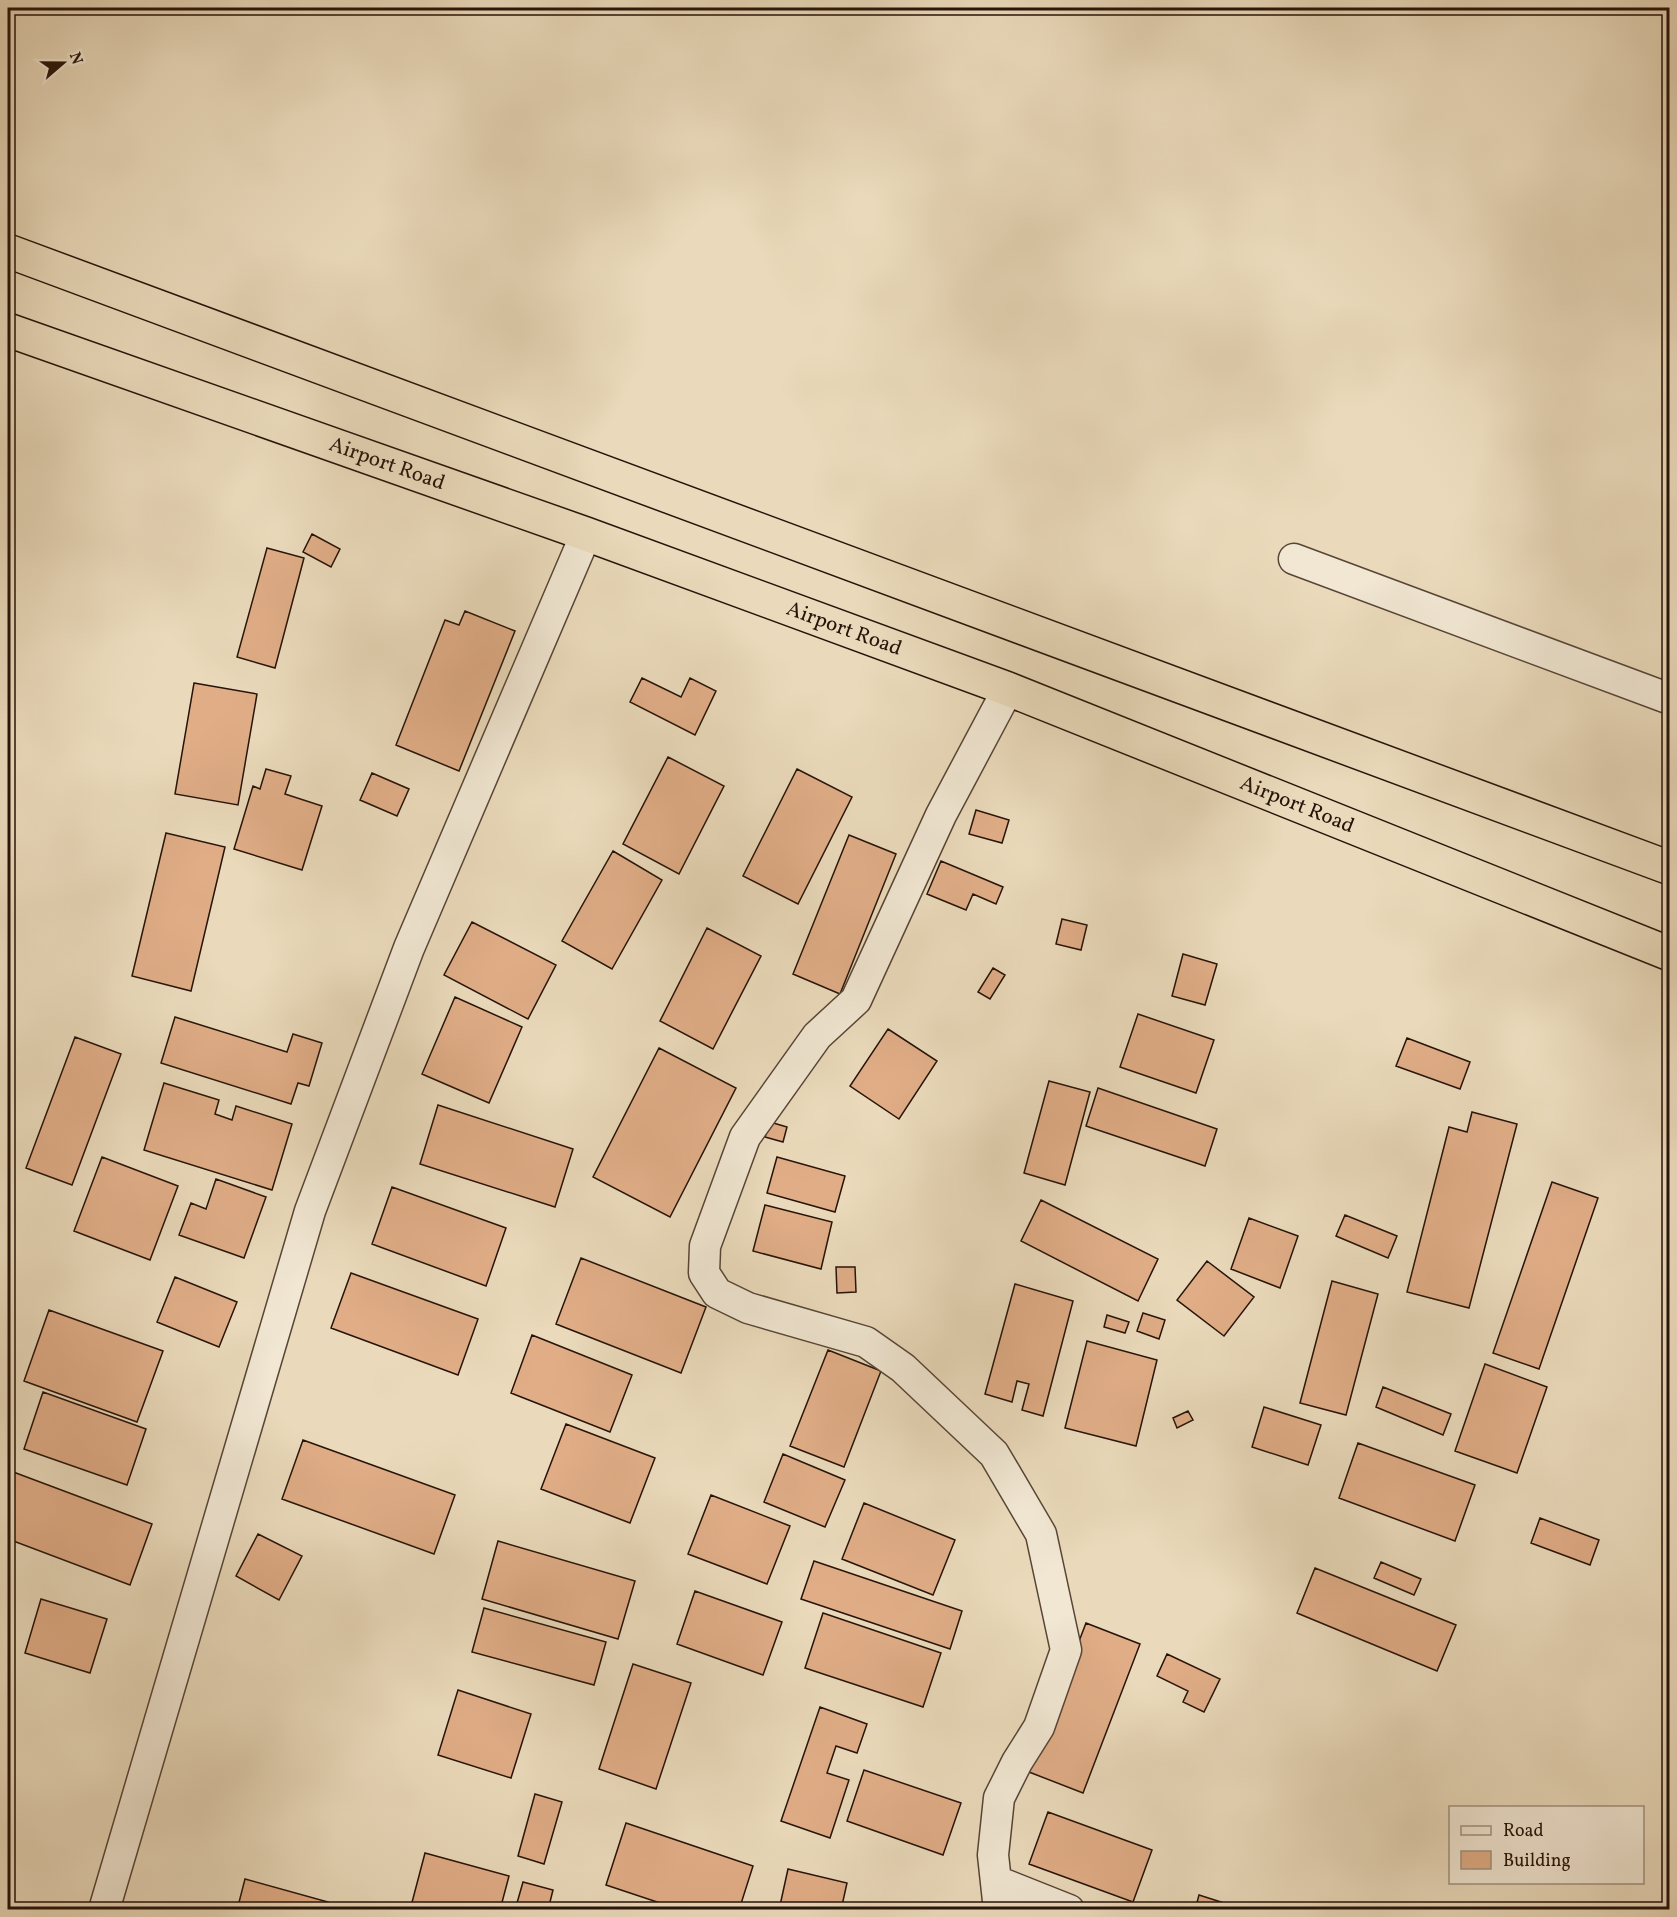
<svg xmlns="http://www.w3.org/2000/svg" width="1677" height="1917" font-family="Vollkorn,serif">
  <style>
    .building { fill: #e0ad87; stroke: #261309; stroke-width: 1.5 }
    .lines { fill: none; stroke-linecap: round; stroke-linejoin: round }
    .street-casing { stroke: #574536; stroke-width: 33 }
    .highway-casing { stroke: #261309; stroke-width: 36 }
    .street { stroke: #f1e7d3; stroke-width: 30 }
    .highway { stroke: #eadabb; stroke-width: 33 }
    .labels { text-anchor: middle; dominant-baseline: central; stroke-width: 6; stroke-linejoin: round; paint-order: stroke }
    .street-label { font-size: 21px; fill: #261309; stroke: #f1e7d3 }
  </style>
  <rect width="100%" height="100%" fill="#eadabb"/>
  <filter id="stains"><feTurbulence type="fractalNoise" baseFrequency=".00333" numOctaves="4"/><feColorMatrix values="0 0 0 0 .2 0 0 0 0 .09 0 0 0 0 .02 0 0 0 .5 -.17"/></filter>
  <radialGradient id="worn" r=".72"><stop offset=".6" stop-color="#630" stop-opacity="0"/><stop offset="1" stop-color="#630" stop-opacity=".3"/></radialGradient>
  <!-- building -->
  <path class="building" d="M312 534 340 549 331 567 303 552Z
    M267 548 304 558 275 668 237 657Z
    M465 611 515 631 459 771 396 745 445 620 459 625Z
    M642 678 681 697 690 678 716 691 695 735 630 702Z
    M194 683 257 694 238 805 175 794Z
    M668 757 724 786 679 874 623 844Z
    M266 769 291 776 285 794 322 806 302 870 234 849 253 786 260 789Z
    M797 769 852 797 798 904 743 876Z
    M372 773 409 789 397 816 360 800Z
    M976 810 1009 820 1002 843 969 834Z
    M166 833 225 847 191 991 132 976Z
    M849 835 896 854 840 994 793 974Z
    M613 851 662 880 612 969 562 941Z
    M941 861 1003 887 996 904 973 894 966 910 927 894Z
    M1062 919 1087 925 1081 950 1056 944Z
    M472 922 556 965 528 1019 444 975Z
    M707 928 761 956 713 1049 660 1021Z
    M1183 954 1217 964 1205 1005 1172 996Z
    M993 968 1005 975 990 999 978 992Z
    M455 997 522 1027 489 1103 422 1074Z
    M1138 1014 1214 1040 1196 1093 1120 1067Z
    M175 1017 287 1052 293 1034 322 1043 309 1086 298 1083 291 1104 161 1063Z
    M888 1029 937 1061 899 1119 850 1086Z
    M75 1037 121 1054 72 1185 26 1168Z
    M1407 1038 1470 1062 1460 1089 1396 1066Z
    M659 1048 736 1088 670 1217 593 1177Z
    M1049 1081 1090 1092 1065 1185 1024 1173Z
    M164 1083 219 1100 215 1114 232 1120 236 1106 292 1124 272 1190 144 1150Z
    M1098 1088 1217 1129 1205 1166 1086 1126Z
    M438 1105 573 1149 555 1207 420 1164Z
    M1472 1112 1517 1124 1469 1308 1407 1292 1449 1127 1467 1132Z
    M770 1122 787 1127 783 1142 765 1137Z
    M102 1157 178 1186 150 1260 74 1231Z
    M777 1157 845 1176 835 1212 767 1193Z
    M216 1179 266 1197 244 1258 179 1235 191 1203 206 1209Z
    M1552 1182 1598 1198 1539 1369 1493 1353Z
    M392 1187 506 1228 486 1286 372 1244Z
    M1041 1200 1158 1259 1138 1301 1021 1241Z
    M765 1205 832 1222 821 1269 753 1251Z
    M1345 1215 1397 1236 1388 1258 1336 1236Z
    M1249 1218 1298 1236 1280 1288 1231 1269Z
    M581 1258 706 1307 681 1373 556 1324Z
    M1207 1261 1254 1297 1224 1336 1177 1300Z
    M836 1267H855L856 1292 837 1293Z
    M351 1273 478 1319 458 1375 331 1328Z
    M175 1277 237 1302 219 1347 157 1322Z
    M1332 1281 1378 1294 1346 1415 1300 1403Z
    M1015 1284 1073 1301 1043 1416 1022 1410 1029 1384 1017 1381 1012 1402 985 1394Z
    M49 1310 163 1351 137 1422 24 1381Z
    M1143 1313 1165 1320 1159 1339 1137 1331Z
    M1107 1315 1129 1322 1125 1333 1104 1327Z
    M532 1335 632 1375 610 1432 511 1393Z
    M1087 1341 1157 1360 1136 1446 1065 1428Z
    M828 1350 881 1371 844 1467 790 1446Z
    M1485 1364 1547 1387 1517 1473 1455 1451Z
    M1383 1387 1451 1414 1443 1435 1376 1407Z
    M43 1392 146 1429 127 1485 24 1449Z
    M1264 1407 1321 1425 1308 1465 1252 1447Z
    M1188 1411 1193 1420 1177 1428 1173 1418Z
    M566 1424 655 1458 630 1523 541 1489Z
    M303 1440 455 1495 434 1554 282 1499Z
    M1358 1443 1475 1485 1455 1541 1339 1498Z
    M783 1454 845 1480 825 1527 764 1502Z
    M8 1470 152 1524 130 1585 8 1539Z
    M711 1495 790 1526 767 1584 688 1554Z
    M864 1503 955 1540 933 1595 842 1559Z
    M1540 1518 1599 1540 1590 1565 1531 1543Z
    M258 1534 302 1556 279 1600 236 1576Z
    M498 1541 635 1581 618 1639 482 1599Z
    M814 1561 962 1611 950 1649 801 1599Z
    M1381 1562 1421 1579 1414 1595 1374 1578Z
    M1315 1568 1456 1625 1437 1671 1297 1613Z
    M695 1591 782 1622 763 1675 677 1644Z
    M41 1599 107 1619 90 1673 25 1653Z
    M484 1608 606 1642 594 1685 472 1652Z
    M823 1613 941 1653 923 1707 805 1668Z
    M1086 1623 1140 1644 1083 1793 1029 1772Z
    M1167 1654 1220 1679 1204 1712 1183 1702 1188 1691 1157 1676Z
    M633 1664 691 1683 656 1789 599 1769Z
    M458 1690 531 1714 511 1778 438 1755Z
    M820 1707 867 1724 857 1753 836 1746 827 1773 849 1780 830 1838 781 1821Z
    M864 1770 961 1803 943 1855 847 1821Z
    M535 1794 562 1802 544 1864 518 1856Z
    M1048 1812 1152 1850 1133 1902 1029 1864Z
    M626 1823 753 1866 739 1910H681L606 1885Z
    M425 1853 509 1876 500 1910H410Z
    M788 1869 847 1883 841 1910H779Z
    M245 1879 328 1902 326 1910H237Z
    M523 1882 553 1890 548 1910H515Z
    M1199 1895 1246 1910H1195Z"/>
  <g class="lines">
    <!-- street casing -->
    <g class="street-casing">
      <path id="street" d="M1294 559 1670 699
        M996 1881 1069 1910
        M104 1910 310 1211 409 948 586 534
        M999 1910 993 1855 999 1798 1017 1762 1039 1727 1066 1650 1041 1534 994 1454 903 1368 866 1342 748 1308 717 1293 704 1273 705 1246 745 1137 817 1036 856 1000 941 815 1008 689"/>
    </g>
    <!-- highway casing -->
    <g class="highway-casing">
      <g id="highway">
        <path d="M8 251 1670 868"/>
        <path id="s1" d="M8 330 586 534 1008 689 1670 954"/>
      </g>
    </g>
    <!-- street -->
    <use href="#street" class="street"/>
    <!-- highway -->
    <use href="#highway" class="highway"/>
  </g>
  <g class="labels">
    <!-- street labels -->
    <g class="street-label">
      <text stroke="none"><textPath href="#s1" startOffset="402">Airport Road</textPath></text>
      <text stroke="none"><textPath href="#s1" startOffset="888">Airport Road</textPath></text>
      <text stroke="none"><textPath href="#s1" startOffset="1374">Airport Road</textPath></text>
    </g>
  </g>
  <!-- margin -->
  <rect width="1677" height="1917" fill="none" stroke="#eadabb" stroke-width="30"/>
  <rect x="9" y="9" width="1659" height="1899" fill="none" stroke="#261309" stroke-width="3"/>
  <rect x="15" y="15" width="1647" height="1887" fill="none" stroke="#261309" stroke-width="1.5"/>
  <!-- legend -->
  <rect x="1449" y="1806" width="195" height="78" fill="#f1e7d3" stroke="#a09282" stroke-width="1.5"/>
  <rect x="1461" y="1826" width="30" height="9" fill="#f1e7d3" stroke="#a09282" stroke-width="1.5"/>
  <text x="1503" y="1836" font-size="18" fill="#261309">Road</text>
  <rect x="1461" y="1851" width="30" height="18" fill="#e0ad87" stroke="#a09282" stroke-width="1.5"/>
  <text x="1503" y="1866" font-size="18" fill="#261309">Building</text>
  <!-- north arrow -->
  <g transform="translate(63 63) rotate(70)" stroke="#f1e7d3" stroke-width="4.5" paint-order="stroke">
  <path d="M0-4.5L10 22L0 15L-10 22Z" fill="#261309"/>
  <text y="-9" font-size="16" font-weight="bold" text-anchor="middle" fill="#261309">N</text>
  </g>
  <rect width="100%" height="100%" filter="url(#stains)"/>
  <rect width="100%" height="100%" fill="url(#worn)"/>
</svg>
